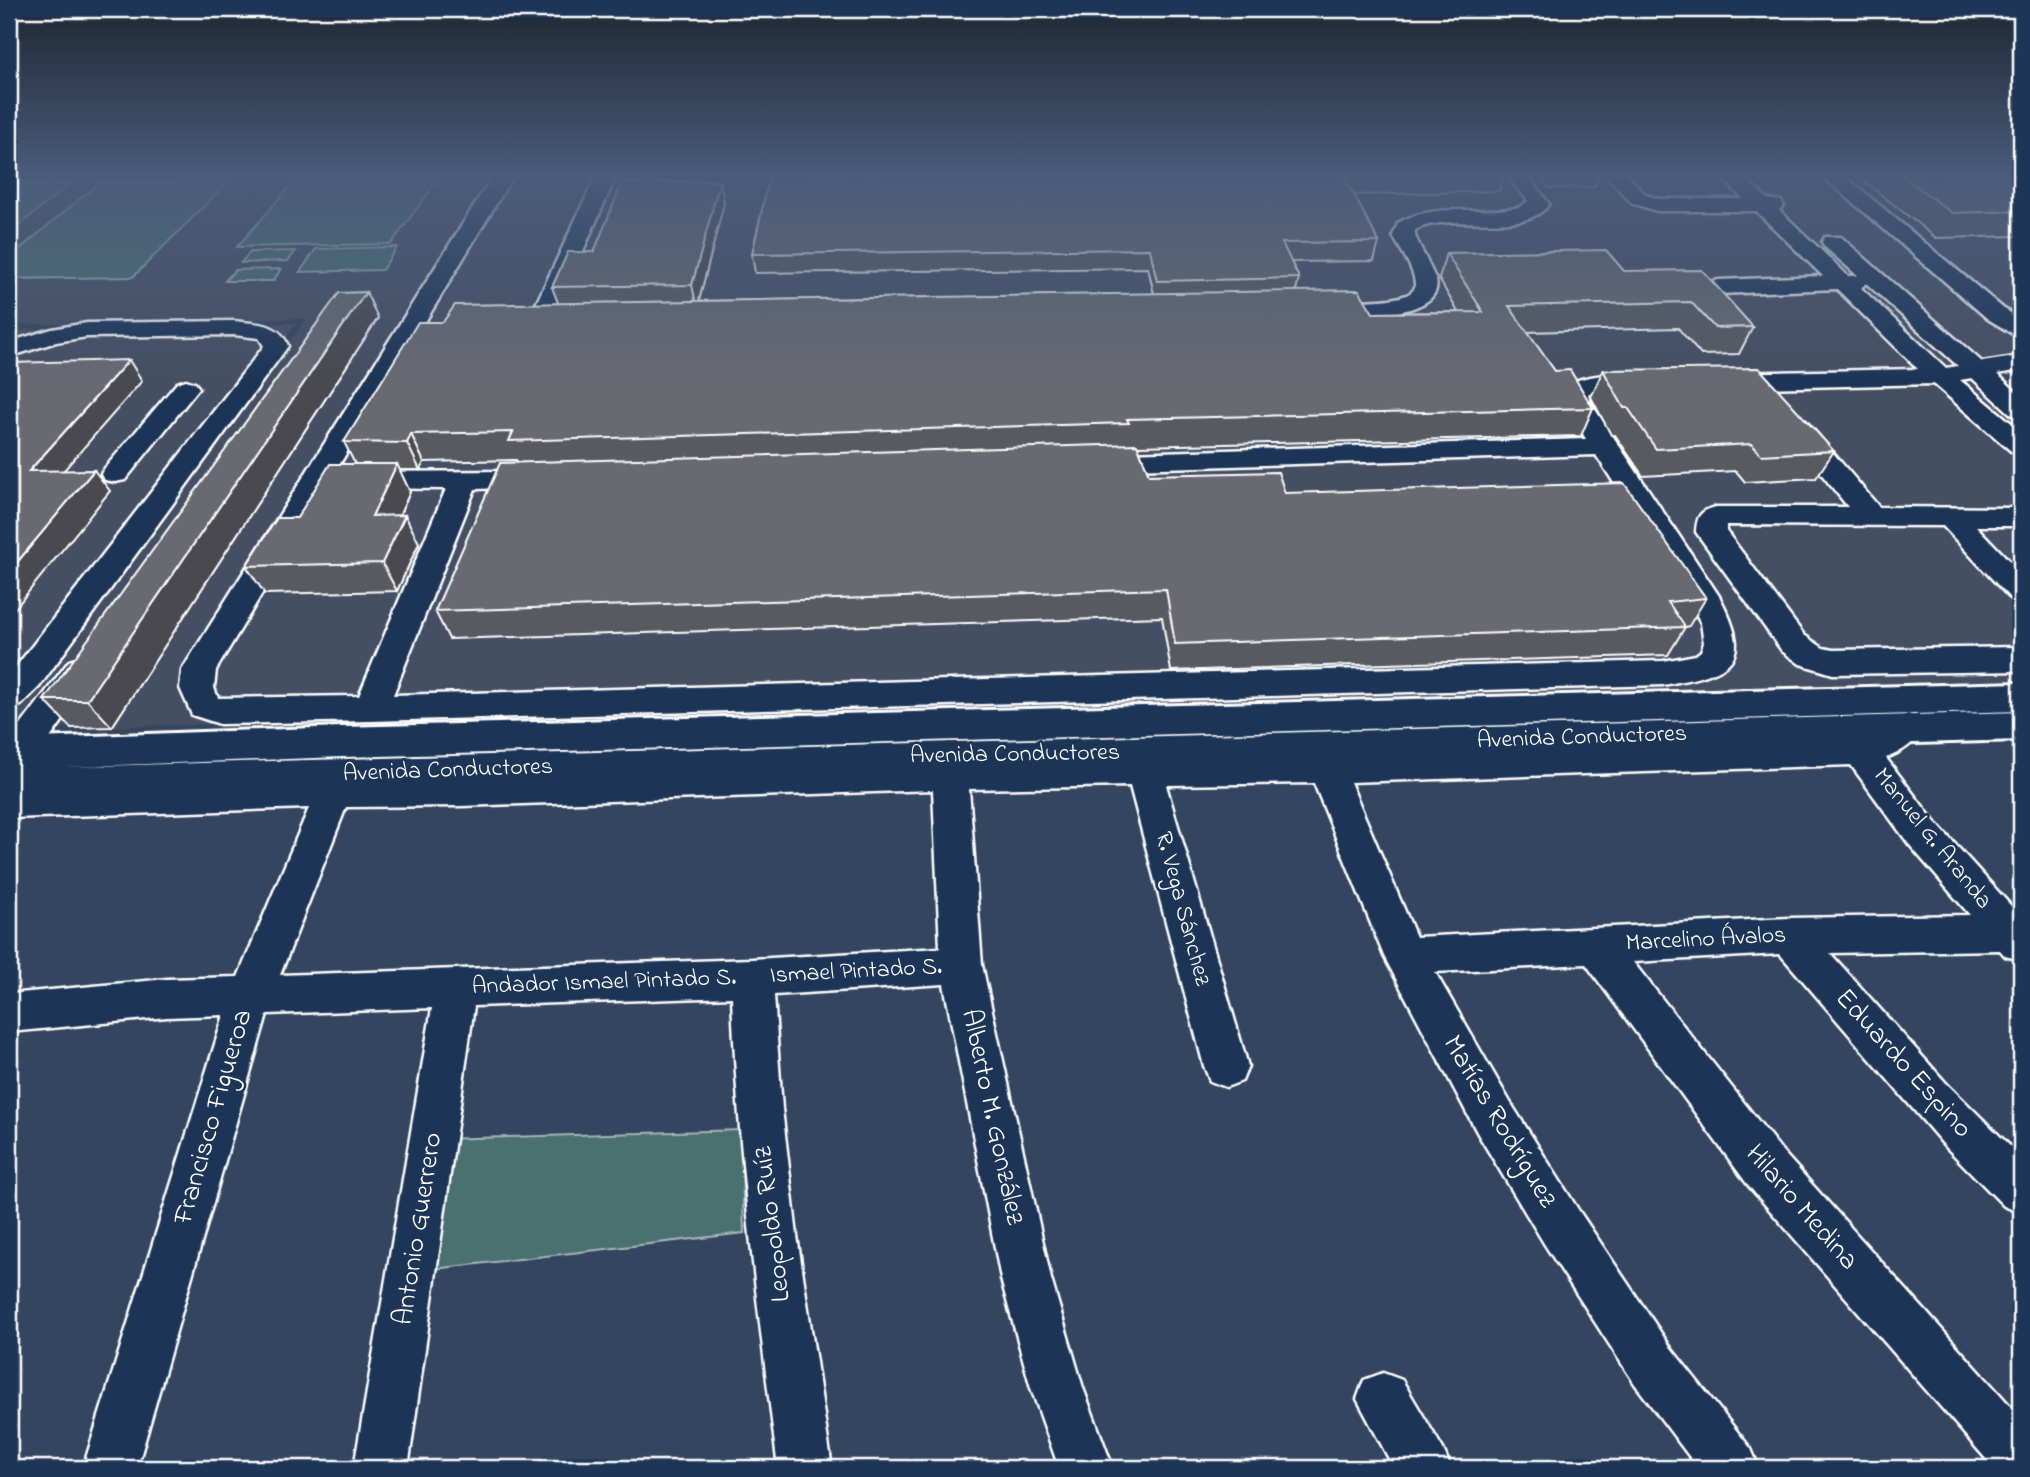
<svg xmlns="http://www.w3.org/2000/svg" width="2030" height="1477" font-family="'Indie Flower',sans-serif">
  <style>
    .built { fill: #445064 }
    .green { fill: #4b6f70; stroke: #a5b7b8; stroke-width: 2 }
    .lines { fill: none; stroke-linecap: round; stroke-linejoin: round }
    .minor-casing { stroke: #fff; stroke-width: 5 }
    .major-casing { stroke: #fff; stroke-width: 6 }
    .minor { fill: #1d3557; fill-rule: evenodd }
    .major { fill: #1d3557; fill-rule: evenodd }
    .wall { fill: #595a61; stroke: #fff; stroke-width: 2 }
    .shaded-wall { fill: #494a4f; stroke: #fff; stroke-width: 2 }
    .building { fill: #686971; stroke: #fff; stroke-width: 2 }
    .labels { text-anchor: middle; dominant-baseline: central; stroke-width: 5; stroke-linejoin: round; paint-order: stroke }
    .street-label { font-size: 24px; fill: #fff; stroke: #1d3557 }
    .near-street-label { font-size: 28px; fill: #fff; stroke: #1d3557 }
  </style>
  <rect width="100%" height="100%" fill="#34455f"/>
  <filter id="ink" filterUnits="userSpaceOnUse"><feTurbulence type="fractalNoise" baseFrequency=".0143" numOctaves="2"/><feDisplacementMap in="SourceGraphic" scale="14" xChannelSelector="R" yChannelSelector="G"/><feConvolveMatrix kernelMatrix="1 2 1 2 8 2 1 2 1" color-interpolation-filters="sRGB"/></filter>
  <g filter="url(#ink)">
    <!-- built -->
    <path class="built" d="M9 174H2021V370L2001 373 2021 389V683L9 729V720L307 318 9 325Z
      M297 323 285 339 9 704V330Z"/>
    <!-- green -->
    <path class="green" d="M301 174H442L391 244 237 247Z
      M229 181 133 277 9 279V258L99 183Z
      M71 183 9 234V185Z
      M397 247 382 270 300 272 316 249Z
      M296 251 288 261 241 263 250 252Z
      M281 269 273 281H225L235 270Z
      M741 1130 744 1233 425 1270 439 1139Z"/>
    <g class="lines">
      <!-- minor casing -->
      <g class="minor-casing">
        <path id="minor" d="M494 174H514L216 670 214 688 218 698 359 696 446 489 359 488 349 486 345 480 349 474 359 472 540 471 550 473 554 479 550 485 540 487 475 489 393 695 1663 661 1696 655 1701 651 1704 643 1701 623 1688 598 1596 455 1096 470 1086 468 1082 462 1086 456 1096 454 1586 439 1564 402 1562 390C1575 372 1633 372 1653 377L1657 382 1653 387 1593 391 1588 394 1590 402 1719 596C1757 667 1728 672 1663 685L371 721 220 724 192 715 180 688 182 670Z
          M597 174H617L553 319 549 324H533L529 319Z
          M1506 174H1527L1549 204C1524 239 1451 210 1415 230V236L1436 280C1445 321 1337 318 1313 312L1309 307 1313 302 1321 300C1336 300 1413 306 1415 286 1416 271 1400 249 1393 236L1398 223C1436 201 1479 216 1520 207L1528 201Z
          M1605 174H1626L1646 195 1659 199H1743L1719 174H1741L1767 199 1781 201 1784 205 1779 210 1848 276H1858L1825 247 1822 242 1825 237H1841L1982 362 2021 356V370L1997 374 2021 396V417L2012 415 1972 378 1960 380 2021 431V453L2011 451 1934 384 1721 389 1712 386 1708 381 1712 376 1721 373 1918 369 1837 289 1719 294 1711 292 1708 287 1711 282 1719 280 1823 276 1756 211H1657L1632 203ZM1866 283 1958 366 1946 368 1861 288Z
          M1820 174H1842L2004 309 2021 319V336L2013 334 1988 319Z
          M234 321C256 324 280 322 288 346L39 687 21 705 9 708V676L264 346 259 338 234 335 87 337 56 342 9 357V342L52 329 87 323Z
          M186 380 195 383 199 388 125 480 115 482 105 480 101 474 105 468 177 383Z
          M1796 418 1805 420 1879 507 2021 508V526H1976L2021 573V601L2010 598 1943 526 1726 525V531L1804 635 1823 648 1833 650 2021 647V671L1833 674 1800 664 1782 651 1696 532C1697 516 1700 511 1716 507H1848L1783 426 1787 420Z
          M81 657 93 661 98 669 93 677 32 764 19 768 9 764V741L69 661Z
          M1908 714 1920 718 1925 727C1917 741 1901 753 1886 758L1934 821 2021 917V960L2005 956 2000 950 1830 953 1946 1083 2021 1157V1213L2004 1206 1944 1145 1780 954 1633 962 1782 1151 2021 1418V1468H1994L1748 1185 1586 964 1435 972 1510 1102 1579 1211 1671 1348 1751 1449 1759 1468H1698L1635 1384 1545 1245 1478 1134 1384 956 1314 783 1166 785 1248 1066 1242 1081 1226 1087 1210 1081 1204 1066 1130 786 969 789 982 965 1051 1279 1083 1388 1113 1468H1059L1031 1388 1001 1279 944 984 774 995 782 1109 797 1236 832 1468H778C758 1311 738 1155 732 997L474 1006 408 1468H354L432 1008 267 1014 137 1468H83L224 1015 167 1017 9 1032V994L167 979 238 977 309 808 9 818V789L321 779 328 765 341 761 354 765 359 775 358 778H461L932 762 936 746 949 742 962 746 967 761 1123 758 1121 752 1126 742 1139 739 1152 742 1158 758 1305 755 1303 748 1309 739 1321 735 1333 739 1340 755 1833 738 1832 735 1837 726C1852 721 1859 723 1869 735L1896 718ZM1851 765 1908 843 1970 915 1790 918 1416 937 1350 782ZM933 790 940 948 752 959 280 975 346 807 461 806Z
          M1383 1373 1402 1380 1443 1449 1451 1468H1394L1357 1399 1364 1380Z"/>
      </g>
      <!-- major casing -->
      <g class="major-casing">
        <path id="major" d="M2021 683V711L343 757 62 767 2021 712V740L9 799V739L343 727Z"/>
      </g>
      <!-- minor -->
      <use href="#minor" class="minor"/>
      <!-- major -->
      <use href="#major" class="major"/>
    </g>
    <!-- wall -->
    <path class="wall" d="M770 174H1504L1499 191 1354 195 1379 242 1374 261 1291 262 1299 278 1296 291 1373 313 1458 312 1439 279 1446 253 1624 271 1753 327 1739 354 1701 355 1678 328 1527 332 1555 371 1593 408 1581 436 1138 446 1149 475 1285 493 1706 598 1689 626 1685 627 1668 655 1171 671 1162 617 449 639 435 611 518 462 516 460 424 462 420 470H399L410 492 399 515 419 543 397 591 265 594 246 566 297 518 355 464 344 442 443 322 558 303 552 287 594 252 720 181 724 203 699 301 1154 294 1148 268 755 273 752 254Z
      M1539 174H1599L1594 187 1549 188Z
      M1855 174H2021V236L1936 238Z
      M378 318 112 727 71 728 44 700Z
      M1603 370 1834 451 1816 478 1745 482 1736 471 1643 476 1615 435H1611L1591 397Z"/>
    <!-- shaded-wall -->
    <path class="shaded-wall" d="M720 181 724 203 697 308 692 285Z
      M366 292 378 318 112 727 87 700Z
      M129 360 142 381 45 492 29 471Z
      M411 434 424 462 420 470 407 443Z
      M397 464 410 492 387 543 372 516Z
      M94 470 110 491 9 616V572Z
      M405 515 419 543 397 591 382 563Z"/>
    <!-- building -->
    <path class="building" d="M770 174H1443L1344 177 1379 242 1282 243 1299 278 1157 281 1150 249 752 254Z
      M1900 174H2021V211L1952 213Z
      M720 181 692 285 552 287 568 252H594L622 183Z
      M1606 250 1624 271 1702 270 1753 327 1715 328 1691 302 1509 306 1555 371 1570 370 1593 408 1127 419 1129 423 509 441 513 432 411 434 407 443 344 442 418 322H443L455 305 1359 290 1373 313 1483 312 1446 253Z
      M366 292 87 700H44L339 293Z
      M129 360 29 471 94 470 9 572V363Z
      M1759 368 1834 451 1761 455 1752 444 1656 449 1628 408H1624L1603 370Z
      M1137 444 1149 475 1278 472 1285 493 1624 483 1706 598 1668 602 1685 627 1175 644 1166 589 435 611 500 463Z
      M330 464H397L372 516 405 515 382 563 246 566 277 518H297Z"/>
  </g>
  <!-- sky -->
  <linearGradient id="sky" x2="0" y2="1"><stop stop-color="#1d2634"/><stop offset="0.46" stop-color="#4a5c7a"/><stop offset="1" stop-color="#4a5c7a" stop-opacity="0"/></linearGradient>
  <rect width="2030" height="381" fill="url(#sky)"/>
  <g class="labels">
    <!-- street labels -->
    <g class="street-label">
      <text transform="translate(1582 738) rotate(-2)">Avenida Conductores</text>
      <text transform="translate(1015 755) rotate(-1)">Avenida Conductores</text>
      <text transform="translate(448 771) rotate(-2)">Avenida Conductores</text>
      <text transform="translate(1932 839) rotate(51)">Manuel G. Aranda</text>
      <text transform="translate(1182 909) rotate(75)">R. Vega Sánchez</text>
      <text transform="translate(1706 940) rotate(-3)">Marcelino Ávalos</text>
      <text transform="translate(856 972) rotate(-3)">Ismael Pintado S.</text>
      <text transform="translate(604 983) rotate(-2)">Andador Ismael Pintado S.</text>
    </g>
    <!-- near-street labels -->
    <g class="near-street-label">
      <text transform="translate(1903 1064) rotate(48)">Eduardo Espino</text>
      <text transform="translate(214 1117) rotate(-74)">Francisco Figueroa</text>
      <text transform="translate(992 1117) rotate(78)">Alberto M. González</text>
      <text transform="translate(1499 1122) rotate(59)">Matías Rodríguez</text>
      <text transform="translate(1801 1208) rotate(49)">Hilario Medina</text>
      <text transform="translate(773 1224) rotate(-97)">Leopoldo Ruíz</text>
      <text transform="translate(419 1229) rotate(-81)">Antonio Guerrero</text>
    </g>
  </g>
  <!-- margin -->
  <rect width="2030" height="1477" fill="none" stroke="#1d3557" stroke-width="35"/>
  <rect x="18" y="18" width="1995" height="1442" fill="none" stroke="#fff" stroke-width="2.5" filter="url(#ink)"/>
</svg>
